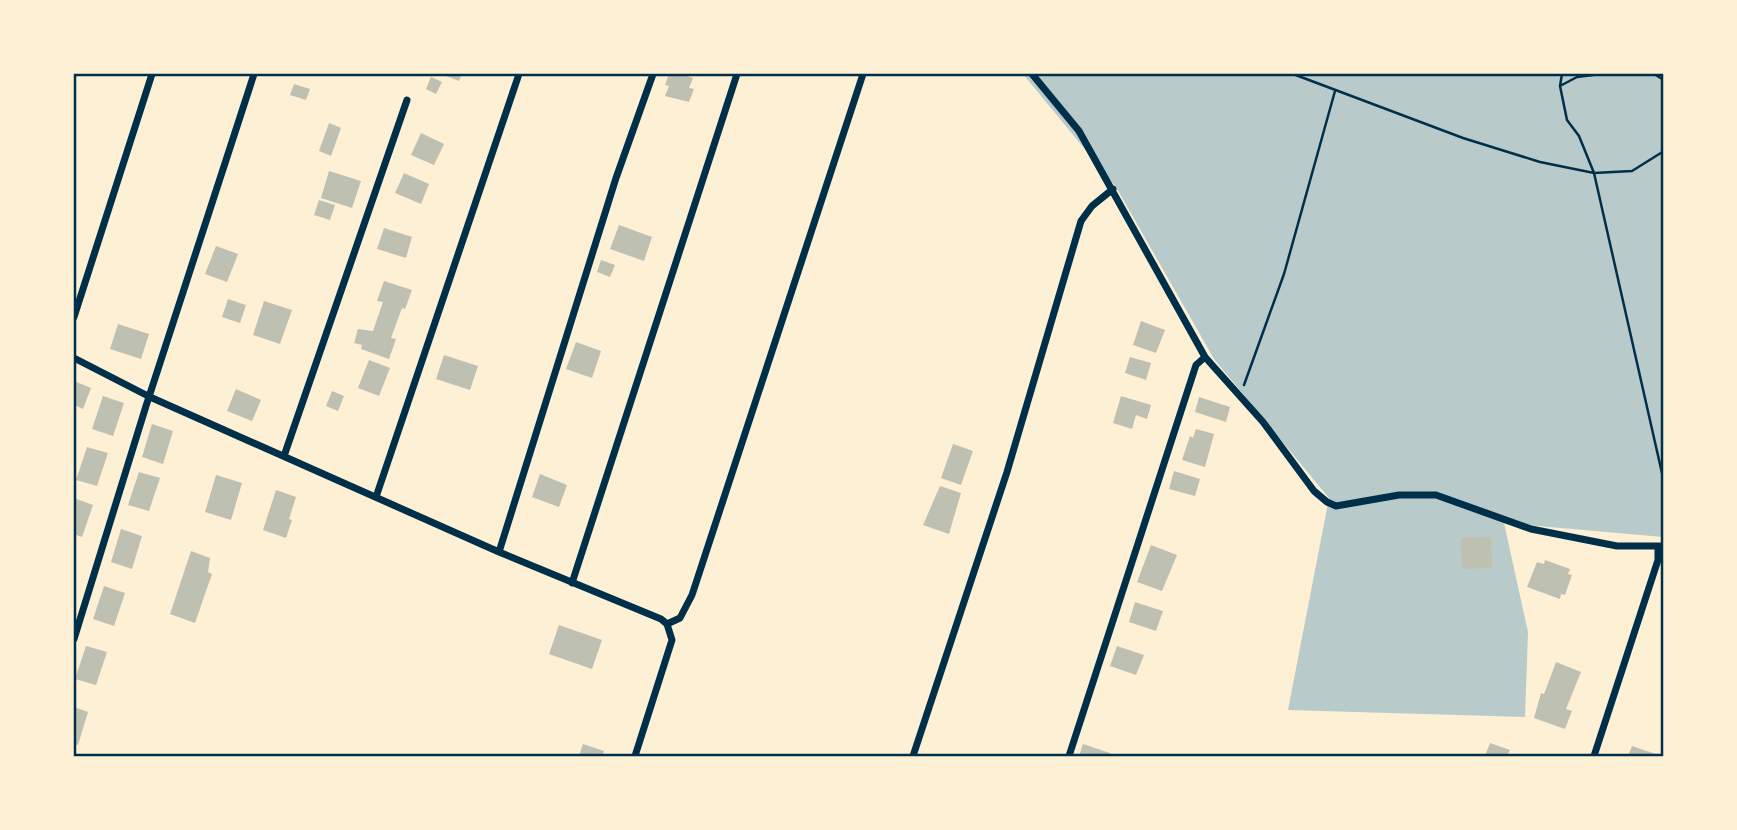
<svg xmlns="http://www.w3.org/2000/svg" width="1737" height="830" font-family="'Space Grotesk',sans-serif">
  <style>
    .green { fill: #b9caca }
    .building { fill: #bec0b2 }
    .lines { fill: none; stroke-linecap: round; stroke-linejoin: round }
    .path { stroke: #003049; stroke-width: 2.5 }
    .minor { stroke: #003049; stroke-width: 7 }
    .neatline { fill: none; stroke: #003049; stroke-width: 2.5 }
  </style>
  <rect width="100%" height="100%" fill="#fdf0d5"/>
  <!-- green -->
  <path class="green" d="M1023 74H1663V537L1504 523 1528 632 1525 717 1288 710 1329 498 1214 359 1116 187Z"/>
  <!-- building -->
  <path class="building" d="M448 74H462L459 81 446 76Z
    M669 74H681L693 78 689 88 694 89 689 102 665 96 669 86 665 85Z
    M431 77 442 82 436 94 426 89Z
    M294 84 310 89 306 100 290 95Z
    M329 123 341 128 331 156 319 151Z
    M421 133 444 144 434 165 411 155Z
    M329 171 361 181 352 208 321 198Z
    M404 173 429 184 421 204 395 193Z
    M319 200 335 205 330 220 314 215Z
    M619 225 652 237 644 261 610 249Z
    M384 228 412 237 406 258 377 249Z
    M216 246 238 254 227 282 205 274Z
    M601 260 615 265 610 277 597 272Z
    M384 281 412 290 405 309 402 308 391 338 396 339 389 359 361 349 362 345 354 343 358 329 373 331 383 302 377 301Z
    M228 299 246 305 240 323 222 317Z
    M264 301 292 310 280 344 253 335Z
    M1141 321 1165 330 1156 353 1133 345Z
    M118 324 149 334 141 359 110 349Z
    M576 342 601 351 592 378 566 369Z
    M444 355 478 366 470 390 436 379Z
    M1130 357 1151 363 1146 380 1125 373Z
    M369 360 390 368 379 396 358 388Z
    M74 381 91 388 83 409 74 405Z
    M236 389 261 400 252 421 227 411Z
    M332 391 344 396 338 411 326 406Z
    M103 396 124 403 113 436 92 429Z
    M1121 396 1151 405 1147 419 1136 415 1132 429 1113 423Z
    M1199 397 1230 407 1226 422 1195 412Z
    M152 424 173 431 163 464 142 457Z
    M1196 429 1214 434 1205 467 1182 460 1190 436 1193 438Z
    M953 444 973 451 961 485 941 478Z
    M87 447 108 453 97 486 76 480Z
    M1174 471 1200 479 1195 496 1169 489Z
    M139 472 160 478 149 511 128 505Z
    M540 474 567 485 559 507 532 497Z
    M216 475 242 483 231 520 205 512Z
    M940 486 961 493 949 534 923 525Z
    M276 490 296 497 289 519 292 520 286 538 263 530Z
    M74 498 93 505 82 537 74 534Z
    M121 529 142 536 132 569 111 562Z
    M1491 537 1492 568 1462 569 1461 538Z
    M1151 545 1177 555 1162 591 1137 582Z
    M191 551 210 558 208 572 212 574 195 623 170 614Z
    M1545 560 1570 569 1568 574 1572 575 1565 595 1561 594 1560 599 1527 587 1537 562 1544 564Z
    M104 586 125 593 114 626 93 619Z
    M1135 602 1163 611 1156 631 1129 622Z
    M559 625 602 640 592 669 549 654Z
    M86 646 107 652 96 685 75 679Z
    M1117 646 1144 655 1136 675 1110 666Z
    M1556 662 1581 672 1566 709 1572 711 1565 729 1534 718 1541 693 1544 694Z
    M74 707 88 712 78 745 74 744Z
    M1490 743 1510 750 1507 756H1485Z
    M583 744 604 751 602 756H579Z
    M1083 744 1110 753 1109 756H1079Z
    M1632 746 1662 756H1628Z"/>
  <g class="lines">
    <!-- path -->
    <path class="path" d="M1293 74 1463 138 1540 162 1594 173 1632 171 1664 151
      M1562 74 1560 86 1567 120 1579 136 1594 173 1664 482
      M1654 74 1664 80
      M1560 86 1577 77 1601 74
      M1244 385 1284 274 1335 91"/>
    <!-- minor -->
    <path class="minor" d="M1032 74 1079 131 1205 357 1263 422 1314 491 1327 502 1336 506 1399 495H1436L1531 529 1617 546H1664
      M74 317 152 74
      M74 358 150 397 499 552 661 619 667 624 672 640 635 756
      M284 456 407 100
      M376 497 519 74
      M499 552 616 178 653 74
      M572 583 737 74
      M667 624 680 618 692 595 863 74
      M74 639 146 406 254 74
      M913 756 1007 472 1081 221 1092 206 1113 189
      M1069 756 1196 365 1205 357
      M1594 756 1658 560V547"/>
  </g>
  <!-- border -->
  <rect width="1737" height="830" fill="none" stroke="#fdf0d5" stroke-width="150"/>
  <rect x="75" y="75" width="1587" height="680" class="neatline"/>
</svg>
